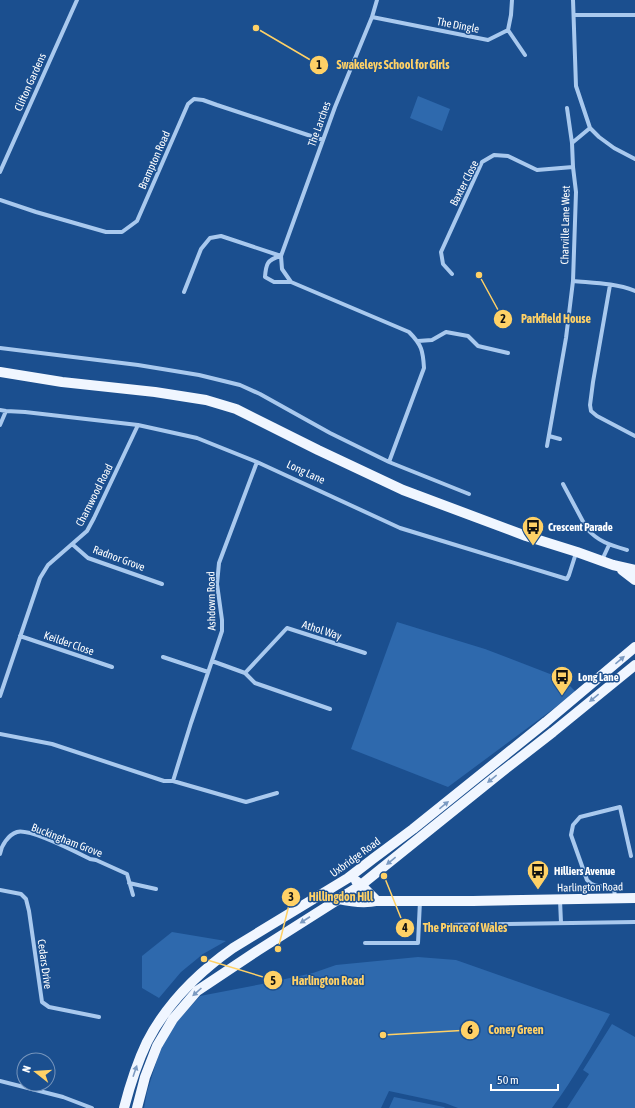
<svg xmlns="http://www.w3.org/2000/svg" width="635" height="1108" font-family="'Asap Condensed',sans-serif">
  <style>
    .green { fill: #2e69ad }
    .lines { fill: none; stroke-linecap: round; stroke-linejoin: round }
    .street { stroke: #a9c9ee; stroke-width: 4 }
    .primary { stroke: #f0f6ff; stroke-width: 10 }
    .oneway { fill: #7b9ac1 }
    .labels { text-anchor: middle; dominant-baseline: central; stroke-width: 3; stroke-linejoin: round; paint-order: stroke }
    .street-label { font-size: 11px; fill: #fff; stroke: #1b4f8f }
    .poi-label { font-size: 11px; font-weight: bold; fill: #fff; stroke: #1b4f8f; text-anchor: start }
    .leader { fill: none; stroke: #ffd166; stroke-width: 1.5 }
    .callout-dot { fill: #ffd166; stroke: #1b4f8f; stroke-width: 1.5 }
    .mark-label { font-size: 12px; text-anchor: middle; font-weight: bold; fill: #111 }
    .callout-label { font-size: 12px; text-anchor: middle; font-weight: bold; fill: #ffd166; stroke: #1b4f8f; stroke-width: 3; stroke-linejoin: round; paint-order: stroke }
  </style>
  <rect width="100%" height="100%" fill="#1b4f8f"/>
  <!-- green -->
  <path class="green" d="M418 96 450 109 442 131 410 118Z
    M397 622 485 649 563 679 576 692 448 787 351 749Z
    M172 932 226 941 203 954 181 972 159 998 142 988V956Z
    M418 957 456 960 610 1014C592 1046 574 1078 552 1108H458L445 1103 389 1091 381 1108H144L147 1092 160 1050 173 1026 200 996 262 984 313 973 336 965Z
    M612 1024 635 1037V1108H567L589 1074 583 1070Z
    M394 1097 444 1107 445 1108H389Z"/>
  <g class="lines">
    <!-- street -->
    <path class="street" d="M377 0 372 17 335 107 281 256 282 269 291 282 409 332C422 345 423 351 424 368L389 462
      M573 0 576 86 590 128 599 137 614 148 635 159
      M574 15H635
      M372 17 488 40 508 30 511 15 512 0
      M508 30 525 55
      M567 108 572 143
      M0 172 77 0
      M0 200 36 212 106 232H122L137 221 188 104 194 99 203 100 217 105 323 140
      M280 256C267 260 266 264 265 277L274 282H291
      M452 274 443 264 441 252 482 162 494 155 508 156 537 170 573 167
      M573 281C594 283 615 283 635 291
      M610 285 593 382 590 405 591 411 597 416 635 436
      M184 292 201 249 210 238 221 236 281 256
      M418 341 432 340 446 332 468 336 478 346 508 353
      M0 348 138 365 199 375 240 385 260 394 330 433 389 462 469 494
      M0 410 6 411 25 412 138 425 197 438 257 462 400 528 567 579 569 575 576 553
      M0 425 6 411
      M549 436 560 439
      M547 446 566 338 573 281 576 192 573 167 572 143 590 128
      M563 484 587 529C599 542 610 545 627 550
      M72 544 88 558 162 584
      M602 560 609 545
      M20 636 112 667
      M163 657 208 672
      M212 661 245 673 255 683 330 709
      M245 673 287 628 365 653
      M0 696 40 578 48 565 87 531 94 518 138 425
      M0 734 52 744 164 781H173L246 802 277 793
      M173 781 191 723 222 631V620L217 584 219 563 257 462
      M0 854C1 846 8 835 17 832 30 828 76 852 90 859L96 860 127 874 133 895
      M129 883 156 889
      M0 890 21 894 26 899 29 911 42 1002 49 1007 99 1017
      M615 898 614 888C603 884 596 890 587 880L571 835 573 825 580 817 620 807 631 856
      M560 900 561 923
      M445 925 635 922
      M365 943H418L420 901
      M0 1081 63 1097 92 1108"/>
    <!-- primary -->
    <path class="primary" d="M0 372 62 382 155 392 206 400 236 409 318 450 403 490 526 536 577 552 613 565 635 570
      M622 570 635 580
      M356 881 361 885 377 901
      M338 899C351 902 364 904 377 901H473L635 898
      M124 1108C130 1085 137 1063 147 1042 167 1003 199 972 233 948L348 878 374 858 413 829 546 722 635 647
      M137 1108 145 1077 157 1046 173 1019 197 991 257 951 361 885 499 774 553 732 635 665"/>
  </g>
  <!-- one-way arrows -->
  <defs><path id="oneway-solid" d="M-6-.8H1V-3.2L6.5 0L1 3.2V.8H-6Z"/></defs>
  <g class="oneway">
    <use href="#oneway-solid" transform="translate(620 660) rotate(-40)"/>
    <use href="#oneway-solid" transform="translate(594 698) rotate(141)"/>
    <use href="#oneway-solid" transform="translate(492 779) rotate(141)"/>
    <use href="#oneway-solid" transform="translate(444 805) rotate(-39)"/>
    <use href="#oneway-solid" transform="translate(391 861) rotate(141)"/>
    <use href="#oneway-solid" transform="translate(305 920) rotate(147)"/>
    <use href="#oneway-solid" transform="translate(197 992) rotate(138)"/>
    <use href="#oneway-solid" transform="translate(135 1071) rotate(-71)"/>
  </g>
  <!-- icons -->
  <defs>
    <g id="bus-pin" transform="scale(1.15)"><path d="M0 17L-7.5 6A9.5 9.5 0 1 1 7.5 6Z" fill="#ffd166" stroke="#1b4f8f"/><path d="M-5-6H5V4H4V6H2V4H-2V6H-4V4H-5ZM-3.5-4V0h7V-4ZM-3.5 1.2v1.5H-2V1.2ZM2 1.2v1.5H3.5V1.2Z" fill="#111"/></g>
  </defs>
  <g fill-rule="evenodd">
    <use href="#bus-pin" x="533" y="527"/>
    <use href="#bus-pin" x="562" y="677"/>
    <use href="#bus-pin" x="538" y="871"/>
  </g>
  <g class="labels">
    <!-- street labels -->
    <g class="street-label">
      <text transform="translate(458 25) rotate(11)">The Dingle</text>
      <text transform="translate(30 82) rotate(-66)">Clifton Gardens</text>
      <text transform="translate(319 124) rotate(-70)">The Larches</text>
      <text transform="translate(154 160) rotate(-66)">Brampton Road</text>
      <text transform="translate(464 183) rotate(-63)">Baxter Close</text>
      <text transform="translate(565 225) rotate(-89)">Charville Lane West</text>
      <text transform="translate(306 472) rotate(25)">Long Lane</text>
      <text transform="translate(94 495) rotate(-63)">Charnwood Road</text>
      <text transform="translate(119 558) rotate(20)">Radnor Grove</text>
      <text transform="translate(211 601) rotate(-91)">Ashdown Road</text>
      <text transform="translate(322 630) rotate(18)">Athol Way</text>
      <text transform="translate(69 643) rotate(19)">Keilder Close</text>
      <text transform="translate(67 840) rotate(21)">Buckingham Grove</text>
      <text transform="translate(355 857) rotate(-36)">Uxbridge Road</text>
      <text transform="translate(590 887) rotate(-1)">Harlington Road</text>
      <text transform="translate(45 964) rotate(82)">Cedars Drive</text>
    </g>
    <!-- poi labels -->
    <g class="poi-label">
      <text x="548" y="527">Crescent Parade</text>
      <text x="578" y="677">Long Lane</text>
      <text x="554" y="871">Hilliers Avenue</text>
    </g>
  </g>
  <!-- callouts -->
  <path class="leader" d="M256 28L319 65M479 275L503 319M278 949L291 897M384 876L405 928M204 959L273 980M383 1035L470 1030"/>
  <g class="callout-dot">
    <circle cx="256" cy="28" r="4"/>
    <circle cx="479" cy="275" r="4"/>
    <circle cx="278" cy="949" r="4"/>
    <circle cx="384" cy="876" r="4"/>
    <circle cx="204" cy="959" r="4"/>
    <circle cx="383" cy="1035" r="4"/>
    <circle cx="319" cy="65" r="10"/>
    <circle cx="503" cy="319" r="10"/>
    <circle cx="291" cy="897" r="10"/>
    <circle cx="405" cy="928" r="10"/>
    <circle cx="273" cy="980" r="10"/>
    <circle cx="470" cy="1030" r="10"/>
  </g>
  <g class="mark-label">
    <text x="319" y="69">1</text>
    <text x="503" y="323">2</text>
    <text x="291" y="901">3</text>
    <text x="405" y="932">4</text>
    <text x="273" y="985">5</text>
    <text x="470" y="1034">6</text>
  </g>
  <g class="callout-label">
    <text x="393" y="69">Swakeleys School for Girls</text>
    <text x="556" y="323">Parkfield House</text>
    <text x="341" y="901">Hillingdon Hill</text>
    <text x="465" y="932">The Prince of Wales</text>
    <text x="328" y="985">Harlington Road</text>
    <text x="516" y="1034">Coney Green</text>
  </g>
  <!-- north arrow -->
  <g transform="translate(36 1072) rotate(287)"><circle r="19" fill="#1b4f8f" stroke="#7695bc"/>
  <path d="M0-3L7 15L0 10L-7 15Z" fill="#ffd166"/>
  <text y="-6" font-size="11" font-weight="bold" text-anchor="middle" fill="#ffffff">N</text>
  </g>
  <!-- scale -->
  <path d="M491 1084v6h67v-6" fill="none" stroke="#ffffff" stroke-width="2"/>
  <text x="497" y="1084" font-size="12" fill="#ffffff" stroke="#1b4f8f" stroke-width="3" paint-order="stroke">50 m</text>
</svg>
